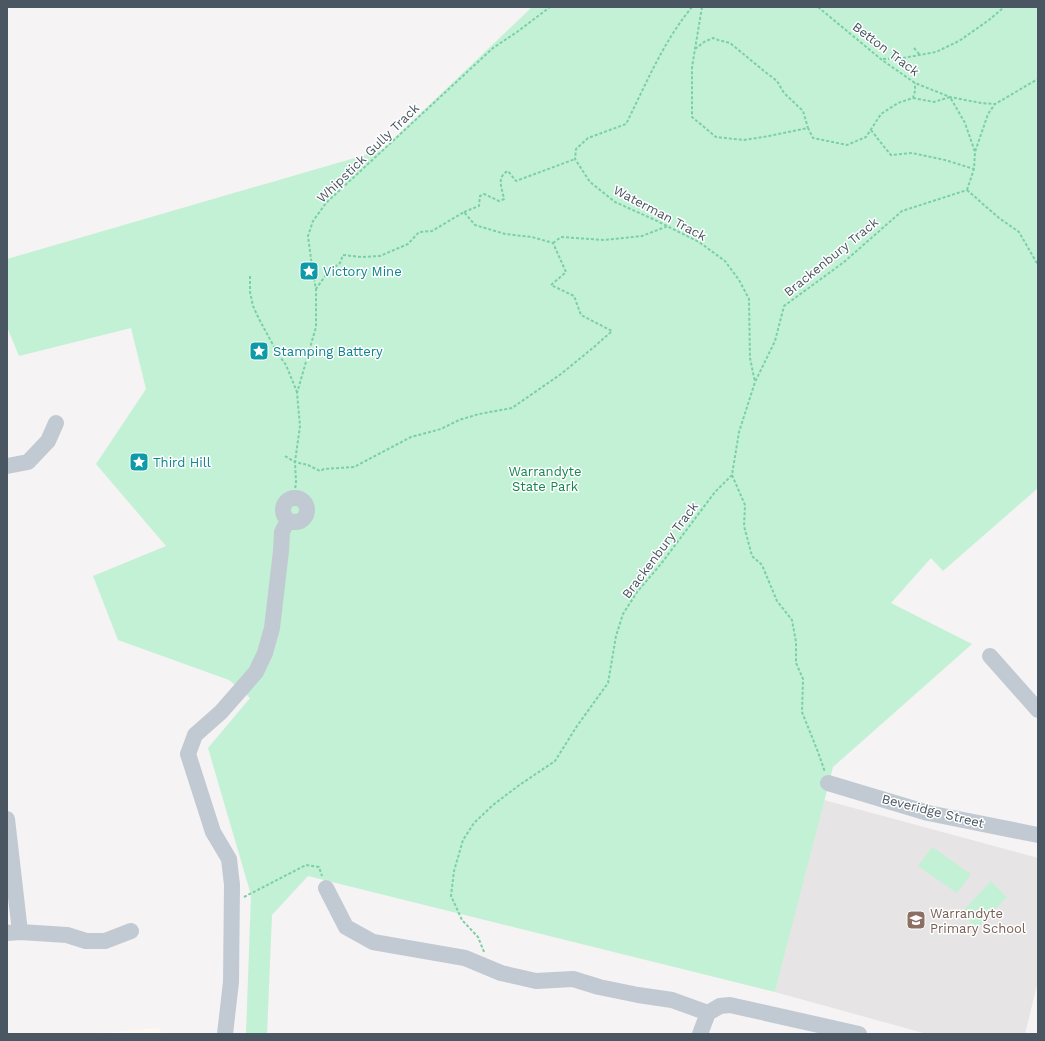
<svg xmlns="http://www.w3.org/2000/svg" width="1045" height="1041" font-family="'Work Sans',sans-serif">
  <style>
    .commercial { fill: #fdf9ef }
    .education { fill: #e6e4e5 }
    .green { fill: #c3f1d5 }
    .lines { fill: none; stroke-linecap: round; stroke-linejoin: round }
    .path { stroke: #7ad0a6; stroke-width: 2; stroke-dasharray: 3 2; stroke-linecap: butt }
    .minor { stroke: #c1cad2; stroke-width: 16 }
    .labels { text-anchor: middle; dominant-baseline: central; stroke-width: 3; stroke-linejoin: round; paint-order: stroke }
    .street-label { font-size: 13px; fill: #4a5661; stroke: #fff }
    .culture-label { font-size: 13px; fill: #0d838f; stroke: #fff; text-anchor: start }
    .park-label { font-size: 13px; fill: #17864f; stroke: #fff }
    .education-label { font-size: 13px; fill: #785e54; stroke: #fff; text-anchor: start }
  </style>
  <rect width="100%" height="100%" fill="#f5f3f3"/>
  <!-- commercial -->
  <path class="commercial" d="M160 1028 161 1034H89Z"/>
  <!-- education -->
  <path class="education" d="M824 800 1038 858V981L1025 1034H927L775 992Z"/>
  <!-- green -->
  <path class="green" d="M532 7H1038V488L943 571 931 558 891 603 972 644 833 767 775 992 308 876 272 915 267 1034H246L251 895 208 748 250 698 229 680 118 640 93 576 166 546 96 464 146 389 131 328 19 356 7 327V259L382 150Z
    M932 847 971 874 957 893 918 866Z
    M991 881 1007 897 977 928 961 913Z"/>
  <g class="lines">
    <!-- path -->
    <path class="path" d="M692 7C663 42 646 84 626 124L588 138 576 149 575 159 590 182 615 202 655 220 699 242 725 261 739 280 749 299 750 358 755 382
      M702 7 692 67V117L716 137 744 140 769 136 808 128 813 138 847 145 866 137 881 114 898 103 913 98 915 91V83
      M818 7 882 60 915 83 950 97 981 103 995 104 1038 79
      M914 48 920 55
      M695 49 704 42 713 38 718 40 730 43 764 71 777 81 784 93 803 111 808 128
      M883 59 903 58 936 52 959 41 989 20 1004 7
      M913 98 934 102 950 97 965 123 975 152
      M871 130 885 148 891 155 912 153 945 160 974 169
      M967 190 999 218 1019 232 1038 265
      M967 190 974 169 975 152 988 114 995 104
      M464 212 479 206 480 196 484 194 499 201 504 199C502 188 496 177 508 171L516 181 575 159
      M553 243 561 237 604 240 642 236 668 226
      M250 276V292L253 306 259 319 278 354 286 365 297 392
      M285 456 295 462 308 465 320 471 324 469 354 467 411 437 441 429 459 420 479 414 512 408 561 374 594 347 612 331 581 315 574 296 551 285 566 272 553 243 532 237 505 234 475 225 464 212 432 231 419 232 408 244 380 256 361 257 343 255 340 263 328 272 316 289
      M732 475 745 505 744 526 752 556 762 565 777 601 792 620 796 642V663L803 679 802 712 818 752 825 772
      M294 498 296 482 295 462 300 426 297 393 316 327V289L313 274 308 236 313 221 326 203 493 48 517 32 550 7
      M244 897 306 865 319 867 322 876
      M484 952 478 937 462 920 451 896 454 871 463 840 474 823 493 805 518 786 555 761 577 726 608 683 616 636 623 614 637 592 661 564 715 492 732 475 739 432 755 382 775 341 784 306 844 262 902 211 967 190"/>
    <!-- minor -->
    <path class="minor" d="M7 466 28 462 48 441 56 423
      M283 510a12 12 0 1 1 24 0a12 12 0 1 1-24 0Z
      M990 656 1038 710
      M828 783 928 813 1038 835
      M7 819 20 932
      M326 888 346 927 373 942 465 958 501 973 536 981 573 979 599 987 638 995 672 1000 708 1013 720 1006 730 1005 859 1034
      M7 933 20 932 67 935 86 941H105L131 931
      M225 1034 231 982 232 885 229 859 213 832 188 754 195 735 221 712 256 672 265 653 272 628 281 551 282 532 288 520
      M700 1034 708 1013"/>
  </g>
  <!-- icons -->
  <defs>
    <g id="sight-square" transform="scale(1)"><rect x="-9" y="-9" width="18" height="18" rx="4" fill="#0f9aa8" stroke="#fff"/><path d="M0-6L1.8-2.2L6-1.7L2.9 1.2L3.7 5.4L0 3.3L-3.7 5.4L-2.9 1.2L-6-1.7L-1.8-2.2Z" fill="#fff"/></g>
    <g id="school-square" transform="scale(1)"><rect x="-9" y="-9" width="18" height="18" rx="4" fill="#8d6e63" stroke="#fff"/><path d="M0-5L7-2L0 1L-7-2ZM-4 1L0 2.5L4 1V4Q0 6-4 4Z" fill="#fff"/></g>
  </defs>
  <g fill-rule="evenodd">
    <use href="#sight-square" x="309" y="271"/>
    <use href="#sight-square" x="259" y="351"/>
    <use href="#sight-square" x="139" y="462"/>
    <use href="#school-square" x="916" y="920"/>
  </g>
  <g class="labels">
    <!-- street labels -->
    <g class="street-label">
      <text transform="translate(886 49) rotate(37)">Betton Track</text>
      <text transform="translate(368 153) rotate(-44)">Whipstick Gully Track</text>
      <text transform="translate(660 213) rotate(28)">Waterman Track</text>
      <text transform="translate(831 257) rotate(-39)">Brackenbury Track</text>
      <text transform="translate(660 550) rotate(-53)">Brackenbury Track</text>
      <text transform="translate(933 811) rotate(14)">Beveridge Street</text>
    </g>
    <!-- culture labels -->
    <g class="culture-label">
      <text x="323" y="271">Victory Mine</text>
      <text x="273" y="351">Stamping Battery</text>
      <text x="153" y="462">Third Hill</text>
    </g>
    <!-- park labels -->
    <g class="park-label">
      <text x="545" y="471">Warrandyte<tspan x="545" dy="15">State Park</tspan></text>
    </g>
    <!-- education labels -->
    <g class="education-label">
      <text x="930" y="913">Warrandyte<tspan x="930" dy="15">Primary School</tspan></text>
    </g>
  </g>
  <!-- border -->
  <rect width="1045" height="1041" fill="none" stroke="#4a5661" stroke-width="16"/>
</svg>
